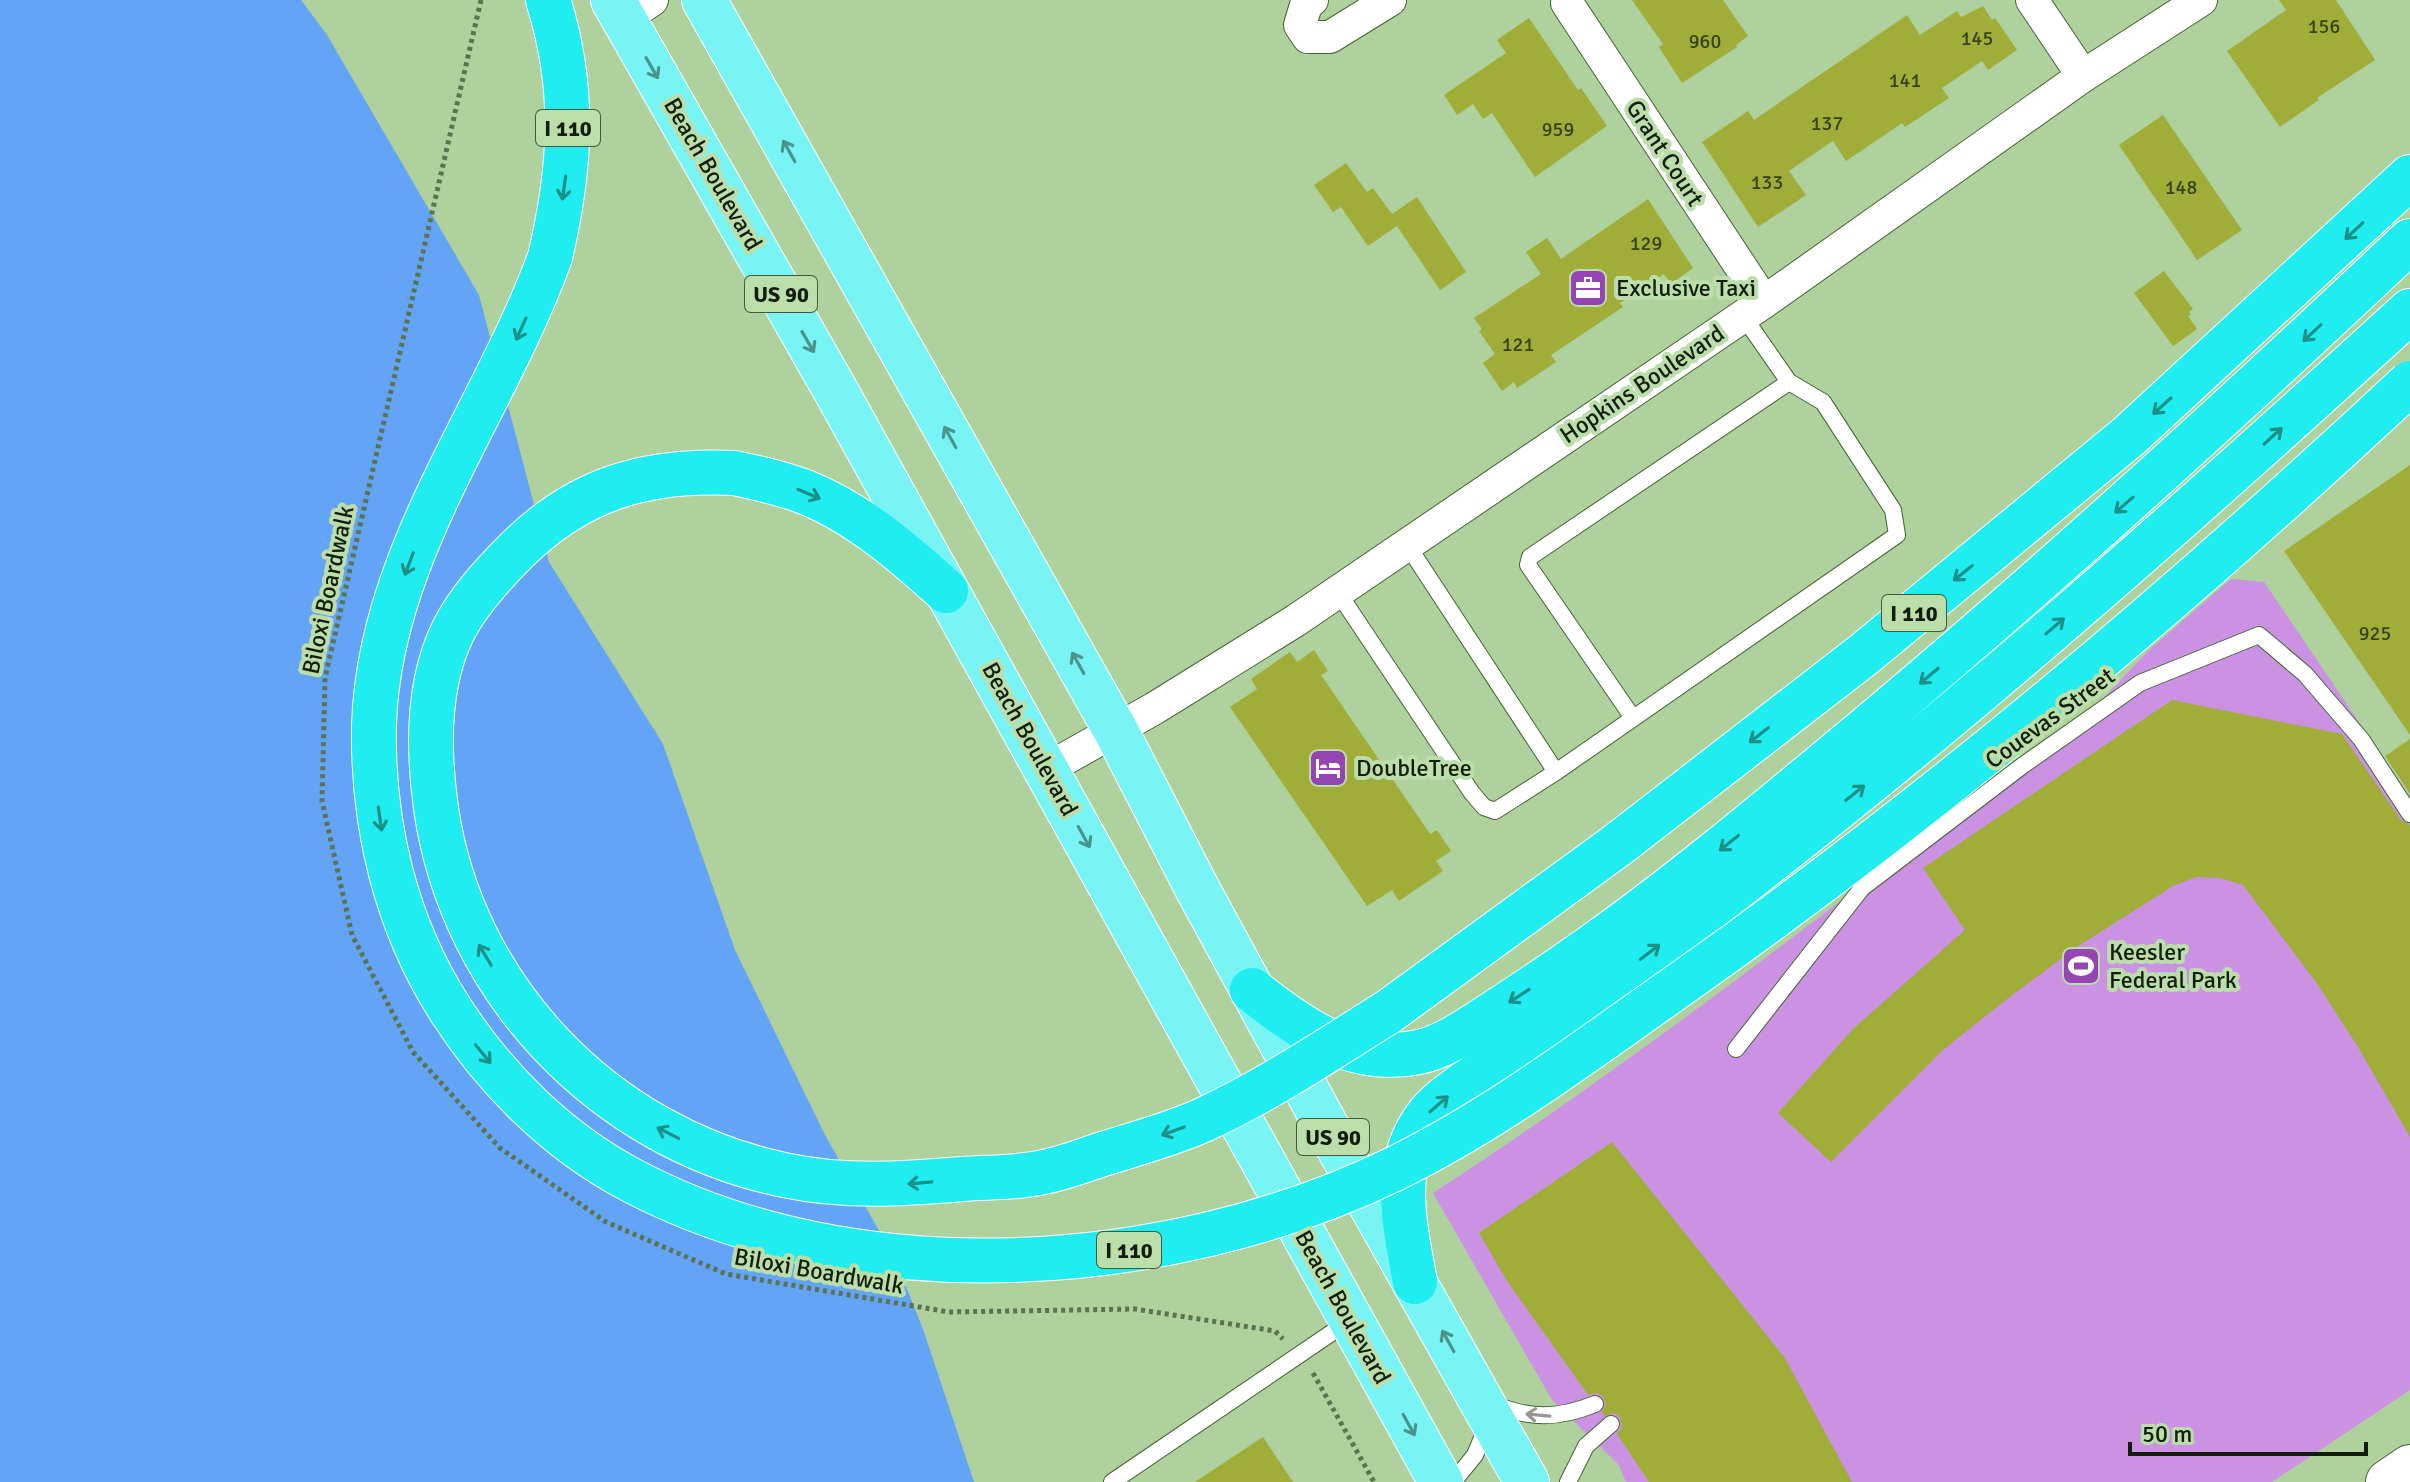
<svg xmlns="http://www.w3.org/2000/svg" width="2410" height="1482" font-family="Signika,sans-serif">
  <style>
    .green { fill: #cb92e3 }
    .water { fill: #64a4f7 }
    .building { fill: #a0ad38 }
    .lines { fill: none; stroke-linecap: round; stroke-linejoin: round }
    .lane-casing { stroke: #446334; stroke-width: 18 }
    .street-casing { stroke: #446334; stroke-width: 34 }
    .secondary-casing { stroke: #446334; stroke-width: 46 }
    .primary-casing { stroke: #fff; stroke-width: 46 }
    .highway-casing { stroke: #fff; stroke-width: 46 }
    .path { stroke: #5c7350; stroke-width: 5; stroke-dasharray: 4 4; stroke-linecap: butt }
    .lane { stroke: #fff; stroke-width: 16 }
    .street { stroke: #fff; stroke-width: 32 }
    .secondary { stroke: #fff; stroke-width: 44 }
    .primary { stroke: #79f4f5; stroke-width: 44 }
    .highway { stroke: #1fedef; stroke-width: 44 }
    .highway-bridge-casing { stroke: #fff; stroke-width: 46; stroke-linecap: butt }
    .highway-bridge { stroke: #1fedef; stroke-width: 44 }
    .oneway { stroke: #4b948c }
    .oneway2 { stroke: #199088 }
    .oneway3 { stroke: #949a91 }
    .labels { text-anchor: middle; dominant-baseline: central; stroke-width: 8; stroke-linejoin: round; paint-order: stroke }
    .number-label { font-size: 20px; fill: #364216 }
    .shield { fill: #bbdeaa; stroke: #45583b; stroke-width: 2 }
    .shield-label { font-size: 22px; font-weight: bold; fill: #121e0b }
    .street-label { font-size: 24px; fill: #121e0b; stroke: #bbdeaa }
    .poi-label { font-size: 24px; fill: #121e0b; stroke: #bbdeaa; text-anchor: start }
  </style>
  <rect width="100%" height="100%" fill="#aed19d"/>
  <!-- green -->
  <path class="green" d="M2231 579 2264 582 2410 797V1390L2272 1482H1626L1619 1465 1552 1400 1433 1193C1664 1043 1879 870 2099 703L2148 651Z"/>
  <!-- water -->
  <path class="water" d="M0 0H301L327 35 479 295 549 562 663 744 735 950 825 1135 895 1259 923 1329 974 1482H0Z"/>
  <!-- building -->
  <path class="building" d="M1632 0H1723L1748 36 1736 45 1737 47 1682 83 1659 47 1663 44Z
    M2279 0H2336L2375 60 2317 98 2319 100 2280 127 2227 51 2286 10Z
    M1983 6 1992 20 1995 18 2017 50 1988 70 1982 61 1942 88 1949 98 1905 127 1902 123 1846 161 1833 141 1789 171 1806 195 1758 227 1702 142 1748 111 1754 120 1907 15 1920 35 1957 11 1961 17Z
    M1529 18 1578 90 1581 88 1607 126 1535 177 1492 113 1483 119 1473 104 1457 115 1444 95 1506 53 1497 40Z
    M2163 115 2242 230 2197 260 2119 145Z
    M1346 163 1367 192 1373 188 1392 214 1417 197 1466 272 1440 290 1397 226 1368 246 1341 207 1333 212 1314 185Z
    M1648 199 1693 268 1671 284 1664 274 1620 303 1623 307 1551 355 1556 362 1517 388 1514 382 1502 391 1483 363 1495 354 1479 331 1482 329 1474 318 1541 274 1526 252 1547 238 1561 259Z
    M2164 271 2193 309 2189 312 2191 315 2188 316 2197 329 2173 346 2134 293Z
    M2410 465V735L2284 551Z
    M1314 650 1328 671 1321 675 1430 834 1437 830 1451 851 1436 861 1443 871 1399 901 1392 890 1367 906 1230 707 1257 689 1251 679 1290 652 1297 662Z
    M2172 700 2342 734 2401 820 2410 825V1137L2358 1047 2316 982 2243 885 2220 878 2196 877 2173 886 2080 945 2011 996 1943 1050 1831 1162 1778 1113 1853 1029 1965 930 1923 868Z
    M2410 739V794L2385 756Z
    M1612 1142 1785 1358 1852 1482H1649L1617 1434 1622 1427 1620 1417 1614 1413 1604 1416 1602 1412 1606 1405 1603 1396 1596 1393 1588 1395 1507 1281 1479 1233Z
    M1263 1437 1293 1482H1195Z"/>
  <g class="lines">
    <!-- lane casing -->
    <g class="lane-casing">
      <path id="lane" d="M1337 591 1472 793 1484 807 1495 811 1556 772 1406 543
        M1633 718 1528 565 1530 557 1789 382
        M1556 772 1897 535 1893 510 1823 402 1789 382 1743 316
        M1736 1049 1862 888 2022 766 2140 683 2259 635 2305 674 2361 739 2410 814
        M1493 1404C1530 1419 1558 1419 1595 1404
        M1112 1482 1349 1321
        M1453 1482 1475 1455 1487 1426
        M1568 1482 1586 1446 1611 1424"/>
    </g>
    <!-- street casing -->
    <g class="street-casing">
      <path id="street" d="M1312 0 1306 5 1300 25 1308 37H1330L1390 0
        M2032 0 2083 76
        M1567 3 1764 302
        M624 19 652 0
        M1047 769 1155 708 1295 621 1764 302 2083 76 2201 0"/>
    </g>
    <!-- secondary casing -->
    <g class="secondary-casing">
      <path id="secondary" d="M2388 1482 2410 1467"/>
    </g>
    <!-- primary casing -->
    <g class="primary-casing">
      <path id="primary" d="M613 0 837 393 1441 1482
        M704 0 1116 731 1198 890 1323 1120 1527 1482"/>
    </g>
    <!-- highway casing -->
    <g class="highway-casing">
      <path id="highway" d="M548 0C576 88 571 168 550 257
        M734 473C758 478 782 483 805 492 858 513 904 553 946 591
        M1252 990C1301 1029 1353 1066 1419 1052 1447 1046 1473 1026 1497 1011 1532 988 1567 965 1601 940 1693 874 1779 801 1866 729 2053 572 2233 408 2410 241
        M1388 1012 1616 846 1863 655 2129 436 2410 177
        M1415 1282C1405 1225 1389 1165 1428 1115 1446 1091 1501 1062 1527 1043 1610 984 1692 923 1772 860 1993 687 2203 500 2410 311"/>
    </g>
    <!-- path -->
    <path class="path" d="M481 0 325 678 322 801 352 935 413 1052 500 1148 606 1222 726 1274 949 1312 1135 1309 1275 1331 1283 1339
      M1313 1373 1374 1482"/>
    <!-- lane -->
    <use href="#lane" class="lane"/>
    <!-- street -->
    <use href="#street" class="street"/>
    <!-- secondary -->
    <use href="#secondary" class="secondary"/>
    <!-- primary -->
    <use href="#primary" class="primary"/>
    <!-- highway -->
    <use href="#highway" class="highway"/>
    <!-- highway-bridge casing -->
    <g class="highway-bridge-casing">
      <path id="highway-bridge" d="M550 257C494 412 379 554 374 725 372 825 396 925 450 1009 495 1079 557 1141 631 1180 855 1299 1168 1278 1392 1170 1496 1119 1588 1049 1682 983 1939 802 2181 597 2410 383
        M734 473C647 469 579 488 516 551 493 574 468 601 453 631 427 684 428 751 436 808 462 990 605 1138 784 1175 844 1188 903 1184 963 1179 991 1177 1021 1178 1048 1171 1068 1167 1087 1159 1106 1153 1138 1143 1172 1134 1203 1120 1268 1090 1327 1050 1388 1012"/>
    </g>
    <!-- highway-bridge -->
    <use href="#highway-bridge" class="highway-bridge"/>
  </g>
  <!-- one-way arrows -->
  <defs><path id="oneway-shaft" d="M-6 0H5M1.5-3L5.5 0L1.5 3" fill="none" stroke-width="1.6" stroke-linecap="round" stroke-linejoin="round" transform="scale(2)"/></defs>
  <g class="oneway">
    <use href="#oneway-shaft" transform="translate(652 68) rotate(60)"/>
    <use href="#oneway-shaft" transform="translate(789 151) rotate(-119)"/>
    <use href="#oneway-shaft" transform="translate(808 342) rotate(60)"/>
    <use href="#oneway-shaft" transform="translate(950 437) rotate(-119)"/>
    <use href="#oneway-shaft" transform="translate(1078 663) rotate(-119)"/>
    <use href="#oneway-shaft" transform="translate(1084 837) rotate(61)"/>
    <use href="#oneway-shaft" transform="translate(1448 1341) rotate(-119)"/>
    <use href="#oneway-shaft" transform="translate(1409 1425) rotate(61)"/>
  </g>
  <g class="oneway2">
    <use href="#oneway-shaft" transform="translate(564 188) rotate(98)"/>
    <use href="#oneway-shaft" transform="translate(2354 231) rotate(137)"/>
    <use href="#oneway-shaft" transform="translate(521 329) rotate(114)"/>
    <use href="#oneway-shaft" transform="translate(2312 333) rotate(137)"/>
    <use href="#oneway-shaft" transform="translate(2162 406) rotate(138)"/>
    <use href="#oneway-shaft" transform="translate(2273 436) rotate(-42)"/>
    <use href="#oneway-shaft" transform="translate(809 494) rotate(23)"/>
    <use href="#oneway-shaft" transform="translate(2124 505) rotate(139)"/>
    <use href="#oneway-shaft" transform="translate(409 564) rotate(111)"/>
    <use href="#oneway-shaft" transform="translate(1963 573) rotate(141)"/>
    <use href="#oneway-shaft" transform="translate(2055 626) rotate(-41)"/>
    <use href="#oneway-shaft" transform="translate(1929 676) rotate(140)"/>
    <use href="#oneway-shaft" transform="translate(1759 735) rotate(142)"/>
    <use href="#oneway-shaft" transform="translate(1855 793) rotate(-39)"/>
    <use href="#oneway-shaft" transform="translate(380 819) rotate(82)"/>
    <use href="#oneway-shaft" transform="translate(1729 843) rotate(141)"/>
    <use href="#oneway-shaft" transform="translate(1650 952) rotate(-37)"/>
    <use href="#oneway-shaft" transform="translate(485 955) rotate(-121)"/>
    <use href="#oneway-shaft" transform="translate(1519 996) rotate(147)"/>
    <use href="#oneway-shaft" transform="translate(483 1054) rotate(51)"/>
    <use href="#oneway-shaft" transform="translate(1439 1104) rotate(-41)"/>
    <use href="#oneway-shaft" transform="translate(1173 1131) rotate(160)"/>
    <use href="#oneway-shaft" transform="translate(668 1133) rotate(-153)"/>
    <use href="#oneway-shaft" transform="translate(920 1183) rotate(175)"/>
  </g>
  <use class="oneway3" href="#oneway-shaft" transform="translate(1538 1415) rotate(-175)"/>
  <!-- icons -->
  <defs>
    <g id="office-square" transform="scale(2)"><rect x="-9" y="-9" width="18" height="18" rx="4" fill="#9544b4" stroke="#bbdeaa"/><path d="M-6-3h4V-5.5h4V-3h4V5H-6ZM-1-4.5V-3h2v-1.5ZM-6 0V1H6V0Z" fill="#fff"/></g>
    <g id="hotel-square" transform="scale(2)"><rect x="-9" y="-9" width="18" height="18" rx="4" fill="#9544b4" stroke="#bbdeaa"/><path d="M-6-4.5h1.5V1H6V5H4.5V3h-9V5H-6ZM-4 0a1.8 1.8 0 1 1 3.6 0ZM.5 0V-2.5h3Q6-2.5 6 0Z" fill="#fff"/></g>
    <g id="stadium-square" transform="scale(2)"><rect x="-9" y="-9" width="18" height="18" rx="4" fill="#9544b4" stroke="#bbdeaa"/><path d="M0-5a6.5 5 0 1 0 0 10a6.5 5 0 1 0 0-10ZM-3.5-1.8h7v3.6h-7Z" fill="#fff"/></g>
  </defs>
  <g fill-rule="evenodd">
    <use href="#office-square" x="1588" y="288"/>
    <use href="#hotel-square" x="1328" y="768"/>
    <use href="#stadium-square" x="2081" y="966"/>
  </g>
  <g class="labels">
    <!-- number labels -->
    <g class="number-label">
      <text x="2324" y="26">156</text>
      <text x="1977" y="38">145</text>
      <text x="1705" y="41">960</text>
      <text x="1905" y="80">141</text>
      <text x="1827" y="123">137</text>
      <text x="1558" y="129">959</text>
      <text x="1767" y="182">133</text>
      <text x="2181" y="187">148</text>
      <text x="1646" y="243">129</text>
      <text x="1518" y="344">121</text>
      <text x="2375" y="633">925</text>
    </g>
    <!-- shield labels -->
    <g class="shield">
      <rect x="536" y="110" width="64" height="36" rx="6"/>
      <rect x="745" y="276" width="72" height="36" rx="6"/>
      <rect x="1882" y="595" width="64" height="36" rx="6"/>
      <rect x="1297" y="1119" width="72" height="36" rx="6"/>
      <rect x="1097" y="1232" width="64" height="36" rx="6"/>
    </g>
    <g class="shield-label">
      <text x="568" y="128">I 110</text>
      <text x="781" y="294">US 90</text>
      <text x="1914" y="613">I 110</text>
      <text x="1333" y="1137">US 90</text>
      <text x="1129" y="1250">I 110</text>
    </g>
    <!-- street labels -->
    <g class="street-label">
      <text transform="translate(1665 153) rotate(57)">Grant Court</text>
      <text transform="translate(713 174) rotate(60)">Beach Boulevard</text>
      <text transform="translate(1642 384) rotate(-34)">Hopkins Boulevard</text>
      <text transform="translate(328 590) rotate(-78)">Biloxi Boardwalk</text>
      <text transform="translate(2050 718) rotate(-36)">Couevas Street</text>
      <text transform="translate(1030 739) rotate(61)">Beach Boulevard</text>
      <text transform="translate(819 1271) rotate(10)">Biloxi Boardwalk</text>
      <text transform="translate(1343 1307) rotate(61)">Beach Boulevard</text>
    </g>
    <!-- poi labels -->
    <g class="poi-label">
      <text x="1616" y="288">Exclusive Taxi</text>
      <text x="1356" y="768">DoubleTree</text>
      <text x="2109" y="952">Keesler<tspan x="2109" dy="28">Federal Park</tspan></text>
    </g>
  </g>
  <!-- scale -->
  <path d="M2130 1442v12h236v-12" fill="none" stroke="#121e0b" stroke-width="4"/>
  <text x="2142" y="1442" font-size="24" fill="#121e0b" stroke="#bbdeaa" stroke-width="6" paint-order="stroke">50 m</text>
</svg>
